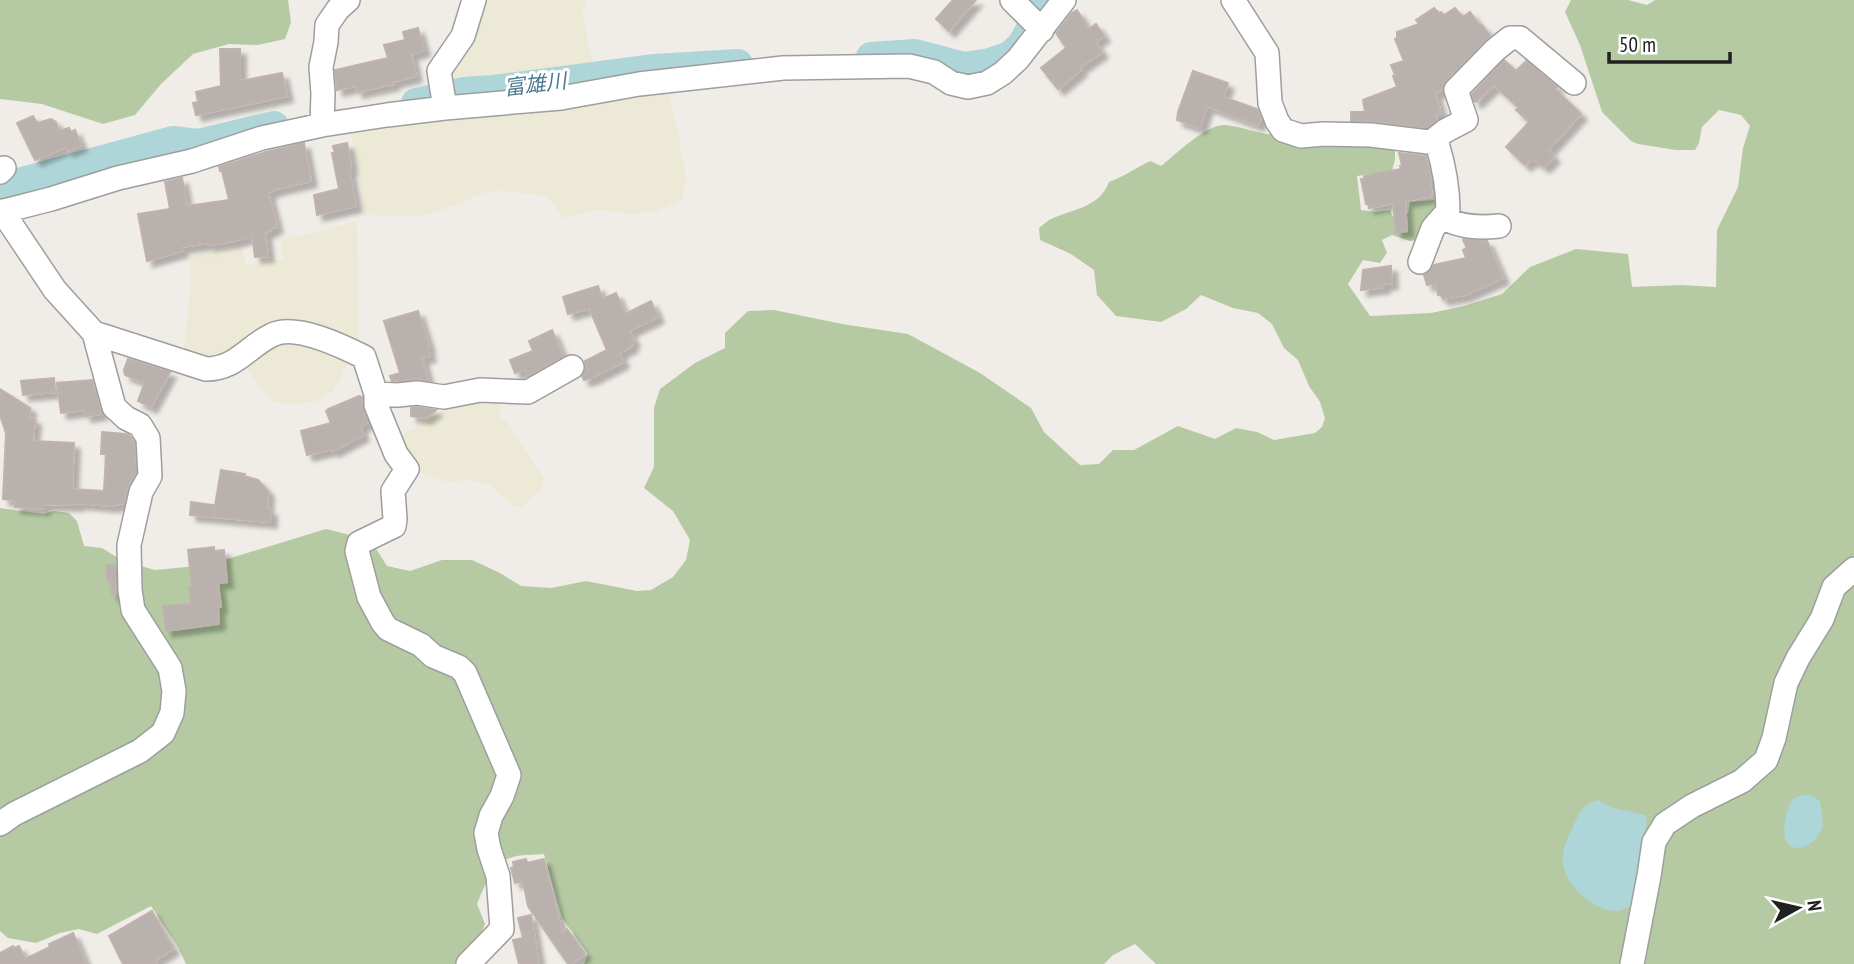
<svg xmlns="http://www.w3.org/2000/svg" width="1854" height="964" font-family="'PT Sans Narrow','Noto Sans JP',sans-serif">
  <style>
    .farmland { fill: #ecead6 }
    .forest { fill: #b5caa2 }
    .water { fill: #aed5d8 }
    .lines { fill: none; stroke-linecap: round; stroke-linejoin: round }
    .river { stroke: #aed5d8; stroke-width: 30 }
    .building { fill: #b9b1ae; stroke: #c0b2ac; stroke-width: 2; filter: url(#shadow) }
    .minor-casing { stroke: #9e9e9e; stroke-width: 26 }
    .minor { stroke: #fff; stroke-width: 23 }
    .labels { text-anchor: middle; dominant-baseline: central; stroke-width: 6; stroke-linejoin: round; paint-order: stroke }
    .water-label { font-size: 21px; font-style: italic; fill: #4d7a90; stroke: #fff }
  </style>
  <defs>
    <filter id="shadow"><feDropShadow dx="6" dy="6" stdDeviation="2" flood-color="#0004"/></filter>
  </defs>
  <rect width="100%" height="100%" fill="#f0ece8"/>
  <!-- farmland -->
  <path class="farmland" d="M481 0H586L582 14 592 61 590 65 451 86 449 69Z
    M667 87 678 132 686 179 682 200 655 212 632 214 597 210 564 218 546 196 500 191 487 192 440 211 419 216 364 215 362 192 351 133Z
    M357 221 359 348 297 328 216 364 183 355 191 286 190 256 242 246 246 265 283 259 281 239 315 233Z
    M275 339 351 355 339 381 333 392 314 402 293 405 273 402 263 391 244 364Z
    M461 398H505L499 417 508 423 544 478 541 490 522 507H514L491 485 471 480 448 482 427 477 411 464 396 438 418 426Z"/>
  <!-- forest -->
  <path class="forest" d="M0 0H288L291 22 285 39 258 45 229 44 193 54 161 84 135 115 103 124 42 104 0 99Z
    M1571 0H1628L1647 5 1655 0H1854V964H1156L1135 944 1113 955 1104 964H584L588 954 562 918 544 854C534 855 520 854 510 858 493 863 483 889 477 904L485 924 477 944 456 964H186L178 947 151 906 97 934 79 929 60 933 36 943 8 938 0 931V508L43 514 54 511 69 513 77 521 84 546 102 548 123 561 155 570 208 565 326 529 354 536 373 544 387 566 410 571 442 560H472L500 573 521 586 551 588 586 581 637 591 651 590 673 577 686 560 690 540 673 511 644 488 654 467V408L660 389 695 363 725 348V333L748 311 774 310 842 324 908 334 980 373 1031 408 1044 432 1080 465 1099 464 1113 450H1134L1178 426 1215 439 1236 428 1257 432 1274 440 1315 433 1322 427 1325 418 1320 402 1309 386 1298 360 1284 348 1272 324 1258 313 1233 308 1201 295 1186 309 1161 322 1116 316 1097 295 1094 270 1071 254 1040 240 1039 228C1043 225 1048 220 1053 218 1074 209 1100 207 1109 182 1123 177 1136 168 1150 161L1161 166C1176 154 1207 123 1226 125 1243 127 1258 134 1275 135L1278 142 1395 143V160L1392 171 1357 176 1361 210 1377 212 1390 210 1393 217 1408 214 1410 202 1435 200C1436 215 1429 226 1422 239L1410 241 1392 235 1382 240 1387 253 1380 263 1363 260 1348 284 1370 316 1431 313 1464 306 1502 294 1530 267 1576 249 1628 254 1632 287 1681 285 1716 287 1717 230 1738 187 1743 148 1750 126 1741 115 1719 110 1702 127 1699 143 1695 150H1676L1638 144 1631 141 1602 112 1580 45 1565 12Z"/>
  <!-- water -->
  <path class="water" d="M1811 795 1820 801C1821 809 1824 820 1822 828 1818 841 1799 855 1788 844 1780 836 1786 803 1795 798 1799 795 1806 795 1811 795Z
    M1598 800 1610 807 1645 815 1647 821 1633 904C1628 907 1623 910 1618 911 1594 911 1566 887 1563 864 1561 851 1567 838 1573 827 1580 811 1581 806 1598 800Z"/>
  <g class="lines">
    <!-- river -->
    <path class="river" d="M871 57 915 54 964 67 990 63 1010 56 1022 45 1047 0
      M416 103 464 92 493 90 655 69 738 64
      M0 186 15 184 173 141 198 144 274 126"/>
  </g>
  <!-- building -->
  <path class="building" d="M953 0H976L949 31 936 19Z
    M1434 8 1439 13 1441 12 1444 15 1455 8 1463 17 1470 12 1481 27 1482 25 1490 36 1446 80 1442 90 1435 93 1441 113 1435 115 1437 120 1427 128 1373 121H1351V112H1365L1363 100 1397 87 1393 76 1395 75 1391 65 1404 61 1395 39 1397 38V32L1419 24 1416 20Z
    M1077 10 1089 29 1096 24 1104 36 1095 42 1102 52 1079 68 1081 70 1058 89 1041 68 1066 48 1056 33 1072 13Z
    M418 28 424 50 411 54 416 76 392 82 393 84 357 92 356 86 337 90 335 70 388 58 384 45 405 40 403 32Z
    M220 49H240V81L282 73 287 96 196 115 193 103 198 102 196 92 221 86Z
    M1504 60 1516 71 1526 61 1557 87 1555 89 1581 114 1548 150 1554 157 1544 167 1533 159 1525 165 1506 147 1529 122 1516 110 1519 108 1494 85 1476 102 1474 101 1472 94Z
    M1193 71 1228 83 1223 97 1257 109 1261 118 1258 125 1207 106 1200 128 1177 120 1178 112Z
    M33 116 37 123 51 119 56 122 59 131 69 128 71 132 75 130 81 145 68 151 66 147 35 160 17 123Z
    M304 143 311 181 272 190 273 191 268 192 277 227 272 228V230L265 232 268 256 255 257 252 236 234 241 209 245V243L181 247 182 251 147 261 138 214 170 209 165 182 182 178 187 206 229 200 222 171H220L219 167 266 152Z
    M347 143 351 164H350L351 170H349L356 206 317 215 314 195 339 189 332 153H335L333 146Z
    M1399 153 1426 156 1431 179 1432 182H1430L1432 196 1405 201 1407 231 1396 232 1393 203 1369 208V205L1366 204 1361 179H1364V176L1401 169 1400 166 1402 165Z
    M1464 239 1487 241 1503 278 1465 295 1443 299 1440 294 1438 295 1436 283 1427 285 1424 275 1429 272 1434 265 1466 258 1463 250 1467 248 1463 240Z
    M1391 266 1392 283 1384 284V287L1361 290 1363 270Z
    M598 286 602 299 616 293 625 314 651 301 658 317 629 331 634 341 630 343 632 346 619 353 623 362 592 378 584 380 582 376 586 368 585 361 607 350 589 308 568 314 563 297Z
    M418 311 429 347H427L430 356 422 358 428 381 416 379 392 381 390 376 400 373 384 321Z
    M552 330 563 356 528 376 525 370 515 373 510 360 533 351 529 341Z
    M128 359 170 372 151 407 138 401 145 382 125 375 124 370Z
    M54 378 55 392 23 395 21 381Z
    M92 380 101 414 85 416V410L61 413 57 383Z
    M0 389 30 408 29 418 35 419 33 441 74 443 72 489 104 491 106 454H101L102 432 126 434 130 436 134 442 136 473 127 489 124 503 112 506 78 503 77 505 44 504V509L15 507 16 501 3 499 6 433 0 415Z
    M359 396 362 397 363 410 368 422 360 427 363 435 333 451 332 449 307 455 301 431 331 423 326 411 328 409Z
    M417 407 436 410 435 411 426 418 411 416V408Z
    M221 470 245 474 244 476 258 480 268 491 267 509 271 510V522L213 517Z
    M191 502 213 505 212 517 190 515Z
    M214 547V551L224 550 227 582 218 583 221 607H218L219 624 166 631 163 606 191 604 189 587H192L188 550Z
    M107 565H115L116 594 112 595 111 580H107Z
    M526 859 527 863 544 859 562 933 567 929 585 954 571 964H568L528 906 523 881 515 883 511 868 514 867 513 862Z
    M152 911 173 949 155 960 157 964H123L109 936Z
    M531 915 539 964H519L513 940 523 938 518 918Z
    M73 933 86 964H0V953L13 946 14 948 19 946 25 959 50 947 49 944Z"/>
  <g class="lines">
    <!-- minor casing -->
    <g class="minor-casing">
      <path id="minor" d="M1012 0 1042 30
        M1233 0 1267 53 1270 103 1277 121 1283 130 1301 136 1323 134 1371 135 1437 143C1444 166 1448 186 1448 211L1433 228 1420 262
        M445 108 439 71 463 36 474 0
        M322 125 323 93 321 67 326 42 327 25 338 9 348 0
        M1431 142 1445 131 1466 120 1456 90 1495 50 1510 38H1520L1574 83
        M0 172 4 168
        M0 212 51 199 118 178 192 161 262 138 322 125 387 115 445 108 561 98 639 84 783 68 909 66 934 72 951 83 968 87 987 83 1003 73 1018 59 1064 0
        M1443 217C1458 227 1481 228 1499 226
        M94 333 206 369C236 369 247 347 272 335 295 323 342 346 364 357L376 394V405L396 454 407 469 393 491 395 519 394 526 359 543 357 551 369 597 383 623 388 629 421 645 433 656 459 667 465 673 509 775 502 796 491 816 486 833 489 849 498 876 502 929 468 964
        M376 394 398 395 417 393 444 397 480 390 528 392 572 367
        M0 824 14 814 140 751 163 733 172 713 174 691 170 668 133 610 130 590 129 545 141 492 150 476 148 438 140 425 126 418 114 407 94 333 55 290 2 211
        M1632 964 1649 876 1654 842 1665 824 1692 806 1742 781 1766 760 1774 738 1786 683 1798 658 1822 619 1834 587 1854 569"/>
    </g>
    <!-- minor -->
    <use href="#minor" class="minor"/>
  </g>
  <g class="labels">
    <!-- water labels -->
    <g class="water-label">
      <text transform="translate(535 84) rotate(-7)">富雄川</text>
    </g>
  </g>
  <!-- north arrow -->
  <g transform="translate(1798 908) rotate(82)" stroke="#ffffff" stroke-width="5" paint-order="stroke">
  <path d="M0-5L12 26L0 18L-12 26Z" fill="#212121"/>
  <text y="-10" font-size="19" font-weight="bold" text-anchor="middle" fill="#212121">N</text>
  </g>
  <!-- scale -->
  <path d="M1609 52v10h121v-10" fill="none" stroke="#212121" stroke-width="3.5"/>
  <text x="1619" y="52" font-size="21" fill="#212121" stroke="#ffffff" stroke-width="5" paint-order="stroke">50 m</text>
</svg>
